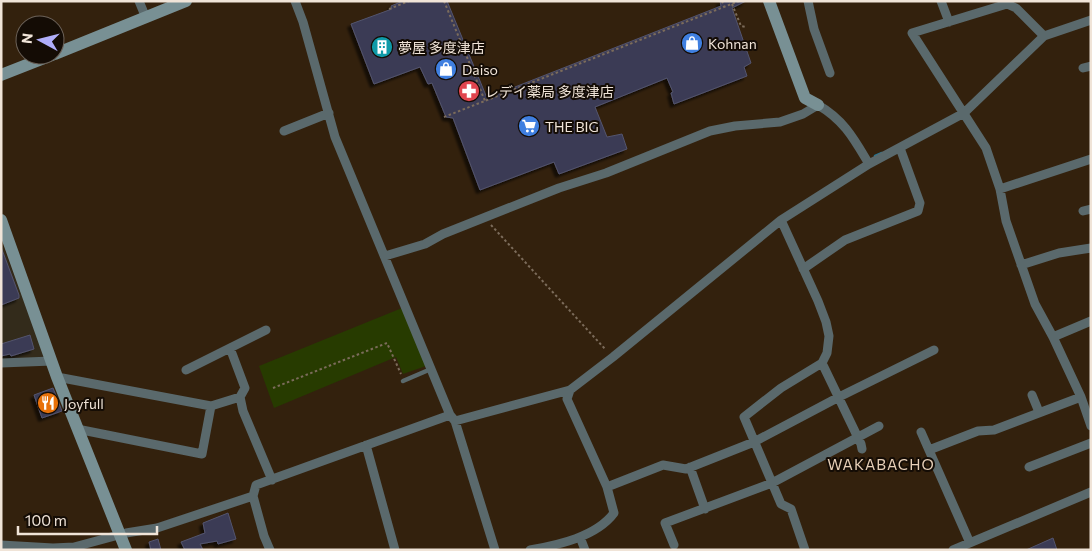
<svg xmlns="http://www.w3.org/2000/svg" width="1092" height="551" font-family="Commissioner,'Noto Sans JP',sans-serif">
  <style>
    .industrial { fill: #332b1b }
    .green { fill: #273b00 }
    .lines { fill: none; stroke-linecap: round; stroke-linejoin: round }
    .stream { stroke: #1c799a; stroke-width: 2.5 }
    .building { fill: #3b3b54; stroke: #53546e; filter: url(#shadow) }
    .path { stroke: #7c6c5b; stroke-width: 2; stroke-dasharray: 2.5 2.5; stroke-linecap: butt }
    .lane { stroke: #5a696c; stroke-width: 4.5 }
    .street { stroke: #5a696c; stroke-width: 9 }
    .secondary { stroke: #789094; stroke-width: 12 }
    .labels { text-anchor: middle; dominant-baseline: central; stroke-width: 4; stroke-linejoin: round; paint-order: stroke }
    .poi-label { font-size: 14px; fill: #f0e4d8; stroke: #140c05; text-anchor: start }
    .neighbourhood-label { font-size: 15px; letter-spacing: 1px; fill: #e7cfb7; stroke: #140c05 }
  </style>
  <defs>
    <filter id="shadow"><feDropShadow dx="-3.5" dy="3.5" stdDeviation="1" flood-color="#0009"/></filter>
  </defs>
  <rect width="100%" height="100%" fill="#33210d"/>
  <!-- industrial -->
  <path class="industrial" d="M1 246H3L45 358H1Z"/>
  <!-- green -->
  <path class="green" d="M402 308 426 366 403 374 396 357 274 408 259 366Z"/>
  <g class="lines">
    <!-- stream -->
    <path class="stream" d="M875 156 882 153"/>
  </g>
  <!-- building -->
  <path class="building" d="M403 1H447L487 98 721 6 720 1H746L732 8 751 63 744 67 747 76 674 104 671 93 673 92 667 78 595 107 607 137 622 134 627 149 559 174 554 162 480 190 453 118 446 117 432 83 428 84 420 67 374 84 351 24 392 9 391 6Z
    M1 247 19 295V298L1 305Z
    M30 335 34 349 11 356 10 354 1 356V344Z
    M53 388 62 411 42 418 34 395Z
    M228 513 236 539 218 544 217 541 200 544 203 550H185L181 542 205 533 203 523Z
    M1053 538 1057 550H1026Z
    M158 539 161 550H151L149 542Z"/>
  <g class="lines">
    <!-- path -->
    <path class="path" d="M444 1 485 101
      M722 1 724 7
      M732 4 741 26 746 27
      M389 9 409 1
      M444 117 739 1
      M491 225 606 350
      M273 388 387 343 401 374"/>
    <!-- lane -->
    <path class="lane" d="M403 381 431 369"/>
    <!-- street -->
    <path class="street" d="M139 1 146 18
      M295 1 303 22 335 137 450 415 455 421 495 550
      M808 1 814 29 830 73
      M941 1 949 22
      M1044 36 1016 8 1007 4 912 33 986 148 1000 189 1006 221 1035 304 1053 337 1081 397 1091 426
      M1083 68 1091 66
      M284 131 329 113
      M1000 189 1091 159
      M1083 211 1091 209
      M781 220 818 301 826 322 829 336 827 353 822 363 861 444 862 449
      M385 256 425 244 443 234 559 188 606 173 710 131 735 126 780 122 803 114 818 105C844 120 854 139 869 164
      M1021 265 1059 253 1091 248
      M803 269 845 240 918 211 920 203 900 148
      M1053 337 1091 321
      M230 348 245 388 240 397 243 411 272 480
      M1 363 52 361
      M186 370 266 330
      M57 377 211 406 240 397
      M1032 395 1039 412
      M455 421 570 390 613 357 781 220 869 164 964 113 1044 36 1091 20
      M77 429 202 454 211 406
      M921 432 970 543
      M366 445 395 550
      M929 450 978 431 994 430 1081 397
      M690 467 705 509
      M1029 467 1091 443
      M607 487 663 465 686 469 754 442 839 397 934 350
      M580 537 585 550
      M1 545 53 548 74 547 126 533 157 528 253 496
      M674 545 665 523 772 483 879 426
      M270 550 264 536 253 496 256 485 450 415
      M530 550C558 545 596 537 614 513L607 487 567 399 570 390
      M805 550 791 509 781 504 744 417 781 388 822 363
      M953 550 1091 492"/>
    <!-- secondary -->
    <path class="secondary" d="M769 1 805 98 818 105
      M55 54 186 1
      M1 75 52 55
      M1 220 57 377 126 550"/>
  </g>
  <!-- icons -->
  <defs>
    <g id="shop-disc" transform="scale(1.125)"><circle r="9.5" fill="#3f7fe0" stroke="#140c05"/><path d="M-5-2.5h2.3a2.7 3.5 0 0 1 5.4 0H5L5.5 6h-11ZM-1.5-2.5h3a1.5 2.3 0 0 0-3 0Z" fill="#fff"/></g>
    <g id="building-disc" transform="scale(1.125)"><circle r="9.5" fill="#0f9aa8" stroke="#140c05"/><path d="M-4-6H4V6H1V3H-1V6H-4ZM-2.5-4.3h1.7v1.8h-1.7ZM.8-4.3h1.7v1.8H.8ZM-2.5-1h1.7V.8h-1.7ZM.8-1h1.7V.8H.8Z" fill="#fff"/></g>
    <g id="pharmacy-disc" transform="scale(1.125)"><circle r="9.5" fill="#e0444e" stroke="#140c05"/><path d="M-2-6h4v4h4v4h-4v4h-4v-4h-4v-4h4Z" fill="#fff"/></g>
    <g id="supermarket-disc" transform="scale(1.125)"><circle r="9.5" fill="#3f7fe0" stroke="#140c05"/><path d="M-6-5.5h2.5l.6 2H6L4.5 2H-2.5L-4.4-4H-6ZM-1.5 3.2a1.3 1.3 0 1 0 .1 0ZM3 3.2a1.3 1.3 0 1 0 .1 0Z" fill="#fff"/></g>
    <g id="restaurant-disc" transform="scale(1.125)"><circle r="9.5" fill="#e8710a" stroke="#140c05"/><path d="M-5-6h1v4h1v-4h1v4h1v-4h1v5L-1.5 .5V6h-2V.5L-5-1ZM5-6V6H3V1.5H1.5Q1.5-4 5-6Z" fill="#fff"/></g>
  </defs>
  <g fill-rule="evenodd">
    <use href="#shop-disc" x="692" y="43"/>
    <use href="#building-disc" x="382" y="47"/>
    <use href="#shop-disc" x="446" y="69"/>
    <use href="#pharmacy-disc" x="469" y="91"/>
    <use href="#supermarket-disc" x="529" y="126"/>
    <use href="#restaurant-disc" x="48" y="403"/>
  </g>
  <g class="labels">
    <!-- poi labels -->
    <g class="poi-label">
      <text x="708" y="43">Kohnan</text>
      <text x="398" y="47">夢屋 多度津店</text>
      <text x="462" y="69">Daiso</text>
      <text x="485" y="91">レデイ薬局 多度津店</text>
      <text x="545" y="126">THE BIG</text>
      <text x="64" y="403">Joyfull</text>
    </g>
    <!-- neighbourhood labels -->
    <g class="neighbourhood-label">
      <text x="881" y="464">WAKABACHO</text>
    </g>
  </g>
  <!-- border -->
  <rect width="1092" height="551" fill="none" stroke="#f0e4d8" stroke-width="5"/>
  <!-- north arrow -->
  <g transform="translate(40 40) rotate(277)"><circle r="24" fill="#140c05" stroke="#6c6259"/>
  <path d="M0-4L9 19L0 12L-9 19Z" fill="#b0aefa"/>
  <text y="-8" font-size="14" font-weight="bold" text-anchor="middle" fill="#f0e4d8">N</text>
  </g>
  <!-- scale -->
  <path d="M18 526v8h139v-8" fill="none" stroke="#f0e4d8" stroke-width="2.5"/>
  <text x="25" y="526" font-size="15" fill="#f0e4d8" stroke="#140c05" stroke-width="4" paint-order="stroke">100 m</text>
</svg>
